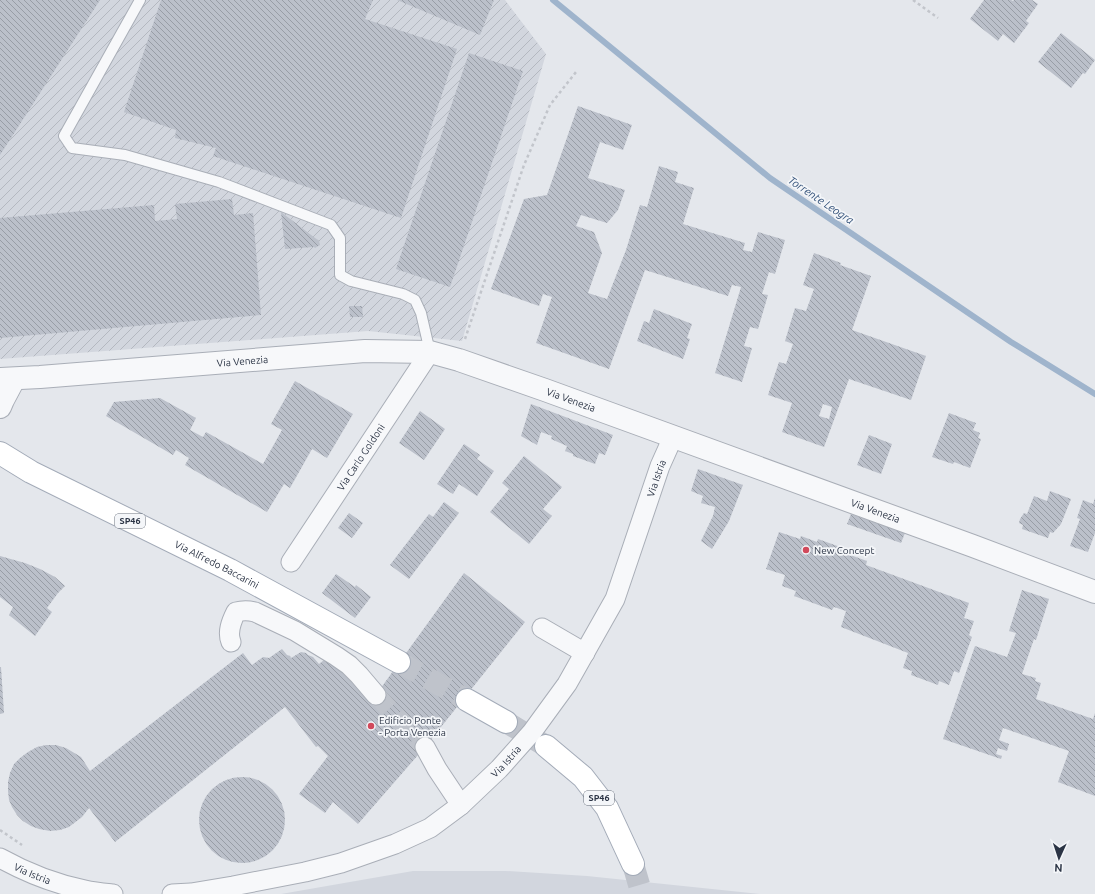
<svg xmlns="http://www.w3.org/2000/svg" width="1095" height="894" font-family="Ubuntu,sans-serif">
  <style>
    .built { fill: #d2d6de }
    .industrial { fill: url(#industrial-furrows) }
    .lines { fill: none; stroke-linecap: round; stroke-linejoin: round }
    .stream { stroke: #9fb4cc; stroke-width: 6 }
    .building { fill: url(#building-back-hatch); fill-rule: evenodd }
    .minor-tunnel { stroke: #bfc3cb; stroke-width: 19; stroke-dasharray: 19 10; stroke-linecap: butt }
    .primary-tunnel { stroke: #bfc3cb; stroke-width: 22; stroke-dasharray: 22 11; stroke-linecap: butt }
    .service-casing { stroke: #a9aeb7; stroke-width: 12 }
    .minor-casing { stroke: #a9aeb7; stroke-width: 21 }
    .tertiary-casing { stroke: #a9aeb7; stroke-width: 24 }
    .primary-casing { stroke: #a3abb8; stroke-width: 24 }
    .path { stroke: #c2c5cb; stroke-width: 2.5; stroke-dasharray: 3 3; stroke-linecap: butt }
    .service { stroke: #f7f8fa; stroke-width: 10 }
    .minor { stroke: #f7f8fa; stroke-width: 19 }
    .tertiary { stroke: #f7f8fa; stroke-width: 22 }
    .primary { stroke: #fff; stroke-width: 22 }
    .poi-dot { fill: #d1495b; stroke: #f4f6f9; stroke-width: 1.5 }
    .labels { text-anchor: middle; dominant-baseline: central; stroke-width: 3.5; stroke-linejoin: round; paint-order: stroke }
    .shield { fill: #f4f6f9; stroke: #676e7b; stroke-width: 1 }
    .shield-label { font-size: 9px; font-weight: bold; fill: #2b3445 }
    .street-label { font-size: 10px; fill: #2b3445; stroke: #f4f6f9 }
    .poi-label { font-size: 10px; fill: #2b3445; stroke: #f4f6f9; text-anchor: start }
    .water-label { font-size: 11px; font-style: italic; fill: #34527a; stroke: #f4f6f9 }
  </style>
  <defs>
    <pattern id="industrial-furrows" width="10" height="10" patternUnits="userSpaceOnUse"><rect width="10" height="10" fill="#d2d6de"/><path d="M-1 1l2-2M0 10L10 0M9 11l2-2" fill="none" stroke="#b4b8c0"/></pattern>
    <pattern id="building-back-hatch" width="6" height="6" patternUnits="userSpaceOnUse"><rect width="6" height="6" fill="#bbc0ca"/><path d="M-1 5l2 2M0 0l6 6M5-1l2 2" fill="none" stroke="#989da6"/></pattern>
  </defs>
  <rect width="100%" height="100%" fill="#e4e7ec"/>
  <!-- built -->
  <path class="built" d="M413 871H506L587 876 760 894H281Z"/>
  <!-- industrial -->
  <path class="industrial" d="M0 0H505L546 54 462 341 368 331 0 359Z"/>
  <g class="lines">
    <!-- stream -->
    <path class="stream" d="M553 0 770 178 1011 342 1095 394"/>
  </g>
  <!-- building -->
  <path class="building" d="M0 0H100L0 155Z
    M161 0H373L365 19 457 49 401 218 213 156 216 148 175 138 176 130 124 112Z
    M397 0H494L480 35Z
    M984 0H1011L1013 1 1014 0H1032L1038 4 1026 21 1029 23 1014 43 1003 34 998 41 970 19Z
    M1061 33 1095 60 1085 74 1083 73 1071 88 1038 62Z
    M469 53 523 71 450 287 396 269Z
    M578 106 632 125 623 150 600 142 588 178 625 190 618 210 607 223 581 215 576 226 594 232 602 253 588 293 607 299 626 250 640 205 647 207 659 166 678 172 675 182 694 188 683 224 745 243 743 250 752 252 758 232 785 240 775 274 769 272 762 294 768 295 758 329 750 327 744 346 752 348 742 382 715 373 741 287 732 285 728 296 645 270 609 369 536 343 552 297 543 294 539 306 491 289 524 199 547 195Z
    M232 199 234 215 253 213 261 315 0 338V218L154 205 155 221 177 219 175 204Z
    M281 212 319 241 320 245 315 248 314 247 285 249Z
    M814 253 841 263 840 265 871 276 852 330 926 356 911 400 849 379 824 447 782 432 792 403 768 395 779 362 786 364 793 344 785 341 795 308 806 311 814 289 803 285ZM823 404 832 407 829 419 819 416Z
    M349 306H362L363 317H350Z
    M654 309 692 324 687 338 690 339 683 359 637 341 644 321 649 323Z
    M295 381 353 414 327 458 312 449 290 488 284 484 267 512 185 465 189 458 176 450 173 455 106 416 114 402 160 398 196 418 190 430 203 437 206 432 263 464 282 430 271 424Z
    M531 404 613 435 605 455 599 453 595 464 573 456V454L565 451 567 446 551 439 552 436 541 432 537 445 521 436Z
    M420 411 445 429 424 460 399 443Z
    M949 413 976 423 973 430 980 433 978 438 981 439 970 468 954 462 953 464 932 457Z
    M869 435 892 444 881 474 857 465Z
    M464 444 480 455 477 459 494 471 477 496 459 484 453 494 437 484Z
    M524 456 562 487 543 509 552 516 529 544 490 512 509 489 502 483Z
    M698 469 743 485 729 521 712 549 701 541 713 516 715 507 701 503 703 496 691 491Z
    M1050 491 1071 499 1061 524 1053 533 1050 532 1048 538 1022 529 1023 525 1019 523 1020 519 1024 513 1027 514 1034 496 1047 501Z
    M1095 498V533L1088 552 1070 546 1080 519 1077 518 1083 500 1093 504Z
    M444 502 459 513 409 579 390 565 429 514 433 517Z
    M349 513 363 523 352 538 338 528Z
    M851 514 905 533 901 543 847 524Z
    M779 532 800 539 801 536 817 542 818 539 854 552 853 556 867 561 866 565 969 603 964 618 974 621 969 635 972 637 959 673 954 671 949 685 939 681 938 685 911 675 912 671 903 668 908 653 841 627 846 611 834 607 832 610 794 596 796 591 782 586 785 575 766 569Z
    M0 556 25 563 40 569 55 577 65 586 58 593 47 608 52 612 35 636 9 615 13 607 0 597Z
    M464 573 525 622 425 747 358 824 333 802 325 813 299 794 328 756 318 746 316 747 285 707 115 842 89 808 82 817 69 827 60 830 50 831 39 829 31 826 23 821 17 815 12 807 9 800 8 791V782L10 773 14 764 20 758 28 752 37 747 46 745H56L66 748 81 757 90 771 243 653 252 665 263 657 269 658 282 649 287 655 290 656 291 658 301 652 306 653 308 655 313 657 319 664 324 660 330 662 335 657 370 703Z
    M336 574 355 587 356 585 371 597 355 618 322 593Z
    M1022 590 1049 599 1036 640 1034 639 1022 674 1036 678 1035 681 1041 683 1036 699 1093 719 1095 713V796L1058 782 1069 751 1003 728 999 740 1009 744 1007 751 998 748 996 754 1002 756 1001 759 943 739 975 646 1007 657 1016 633 1009 631Z
    M0 667H1L4 713 0 714Z
    M199 820a43 43 0 1 1 86 0a43 43 0 1 1-86 0Z"/>
  <g class="lines">
    <!-- minor-tunnel -->
    <path class="minor-tunnel" d="M376 695 425 747"/>
    <!-- primary-tunnel -->
    <path class="primary-tunnel" d="M399 662 467 700
      M506 722 546 746
      M633 864 640 888V894"/>
    <!-- service casing -->
    <g class="service-casing">
      <path id="service" d="M140 0 64 136 72 148 125 155 219 182 331 225 340 238V275L351 281 403 294 415 300 421 313 430 352"/>
    </g>
    <!-- minor casing -->
    <g class="minor-casing">
      <g id="minor">
        <path id="s1" d="M291 562 430 352"/>
        <path d="M542 628 585 653"/>
        <path d="M231 642C227 632 231 622 236 612 243 610 248 610 255 612L295 631 336 656 349 665 359 675 376 695"/>
        <path d="M425 747 437 769 461 805"/>
        <path id="s2" d="M0 858C27 873 55 884 85 890 94 892 104 893 113 894"/>
        <path id="s3" d="M172 894 191 893 233 886 305 872 341 863 395 844 430 828 461 805 499 769 532 732 567 684 615 599 660 466 673 437"/>
      </g>
    </g>
    <!-- tertiary casing -->
    <g class="tertiary-casing">
      <g id="tertiary">
        <path id="s4" d="M0 379 40 377 365 351 430 352 459 360 545 390 973 546 1095 592"/>
        <path d="M0 407 3 400 12 383"/>
      </g>
    </g>
    <!-- primary casing -->
    <g class="primary-casing">
      <g id="primary">
        <path id="s5" d="M0 453 31 472 230 570 399 662"/>
        <path d="M467 700 506 722"/>
        <path d="M546 746 583 777 607 808 633 864"/>
      </g>
    </g>
    <!-- path -->
    <path class="path" d="M913 0 938 18
      M465 339 524 165 550 105 576 72
      M0 830 22 845"/>
    <!-- service -->
    <use href="#service" class="service"/>
    <!-- minor -->
    <use href="#minor" class="minor"/>
    <!-- tertiary -->
    <use href="#tertiary" class="tertiary"/>
    <!-- primary -->
    <use href="#primary" class="primary"/>
  </g>
  <!-- markers -->
  <g class="poi-dot">
    <circle cx="806" cy="550" r="4"/>
    <circle cx="371" cy="726" r="4"/>
  </g>
  <g class="labels">
    <!-- shield labels -->
    <g class="shield">
      <rect x="115" y="514" width="30" height="14" rx="3"/>
      <rect x="584" y="791" width="30" height="14" rx="3"/>
    </g>
    <g class="shield-label">
      <text x="130" y="521">SP46</text>
      <text x="599" y="798">SP46</text>
    </g>
    <!-- street labels -->
    <g class="street-label">
      <text stroke="none"><textPath href="#s4" startOffset="243">Via Venezia</textPath></text>
      <text stroke="none"><textPath href="#s4" startOffset="580">Via Venezia</textPath></text>
      <text stroke="none"><textPath href="#s1" startOffset="126">Via Carlo Goldoni</textPath></text>
      <text stroke="none"><textPath href="#s3" startOffset="693">Via Istria</textPath></text>
      <text stroke="none"><textPath href="#s4" startOffset="904">Via Venezia</textPath></text>
      <text stroke="none"><textPath href="#s5" startOffset="244">Via Alfredo Baccarini</textPath></text>
      <text stroke="none"><textPath href="#s3" startOffset="369">Via Istria</textPath></text>
      <text stroke="none"><textPath href="#s2" startOffset="36">Via Istria</textPath></text>
    </g>
    <!-- poi labels -->
    <g class="poi-label">
      <text x="814" y="550">New Concept</text>
      <text x="379" y="720">Edificio Ponte<tspan x="379" dy="12">- Porta Venezia</tspan></text>
    </g>
    <!-- water labels -->
    <g class="water-label">
      <text transform="translate(821 200) rotate(34)">Torrente Leogra</text>
    </g>
  </g>
  <!-- north arrow -->
  <g transform="translate(1059 858) rotate(183)" stroke="#f4f6f9" stroke-width="3" paint-order="stroke">
  <path d="M0-3L7 15L0 10L-7 15Z" fill="#2b3445"/>
  <text y="-6" font-size="11" font-weight="bold" text-anchor="middle" fill="#2b3445">N</text>
  </g>
</svg>
